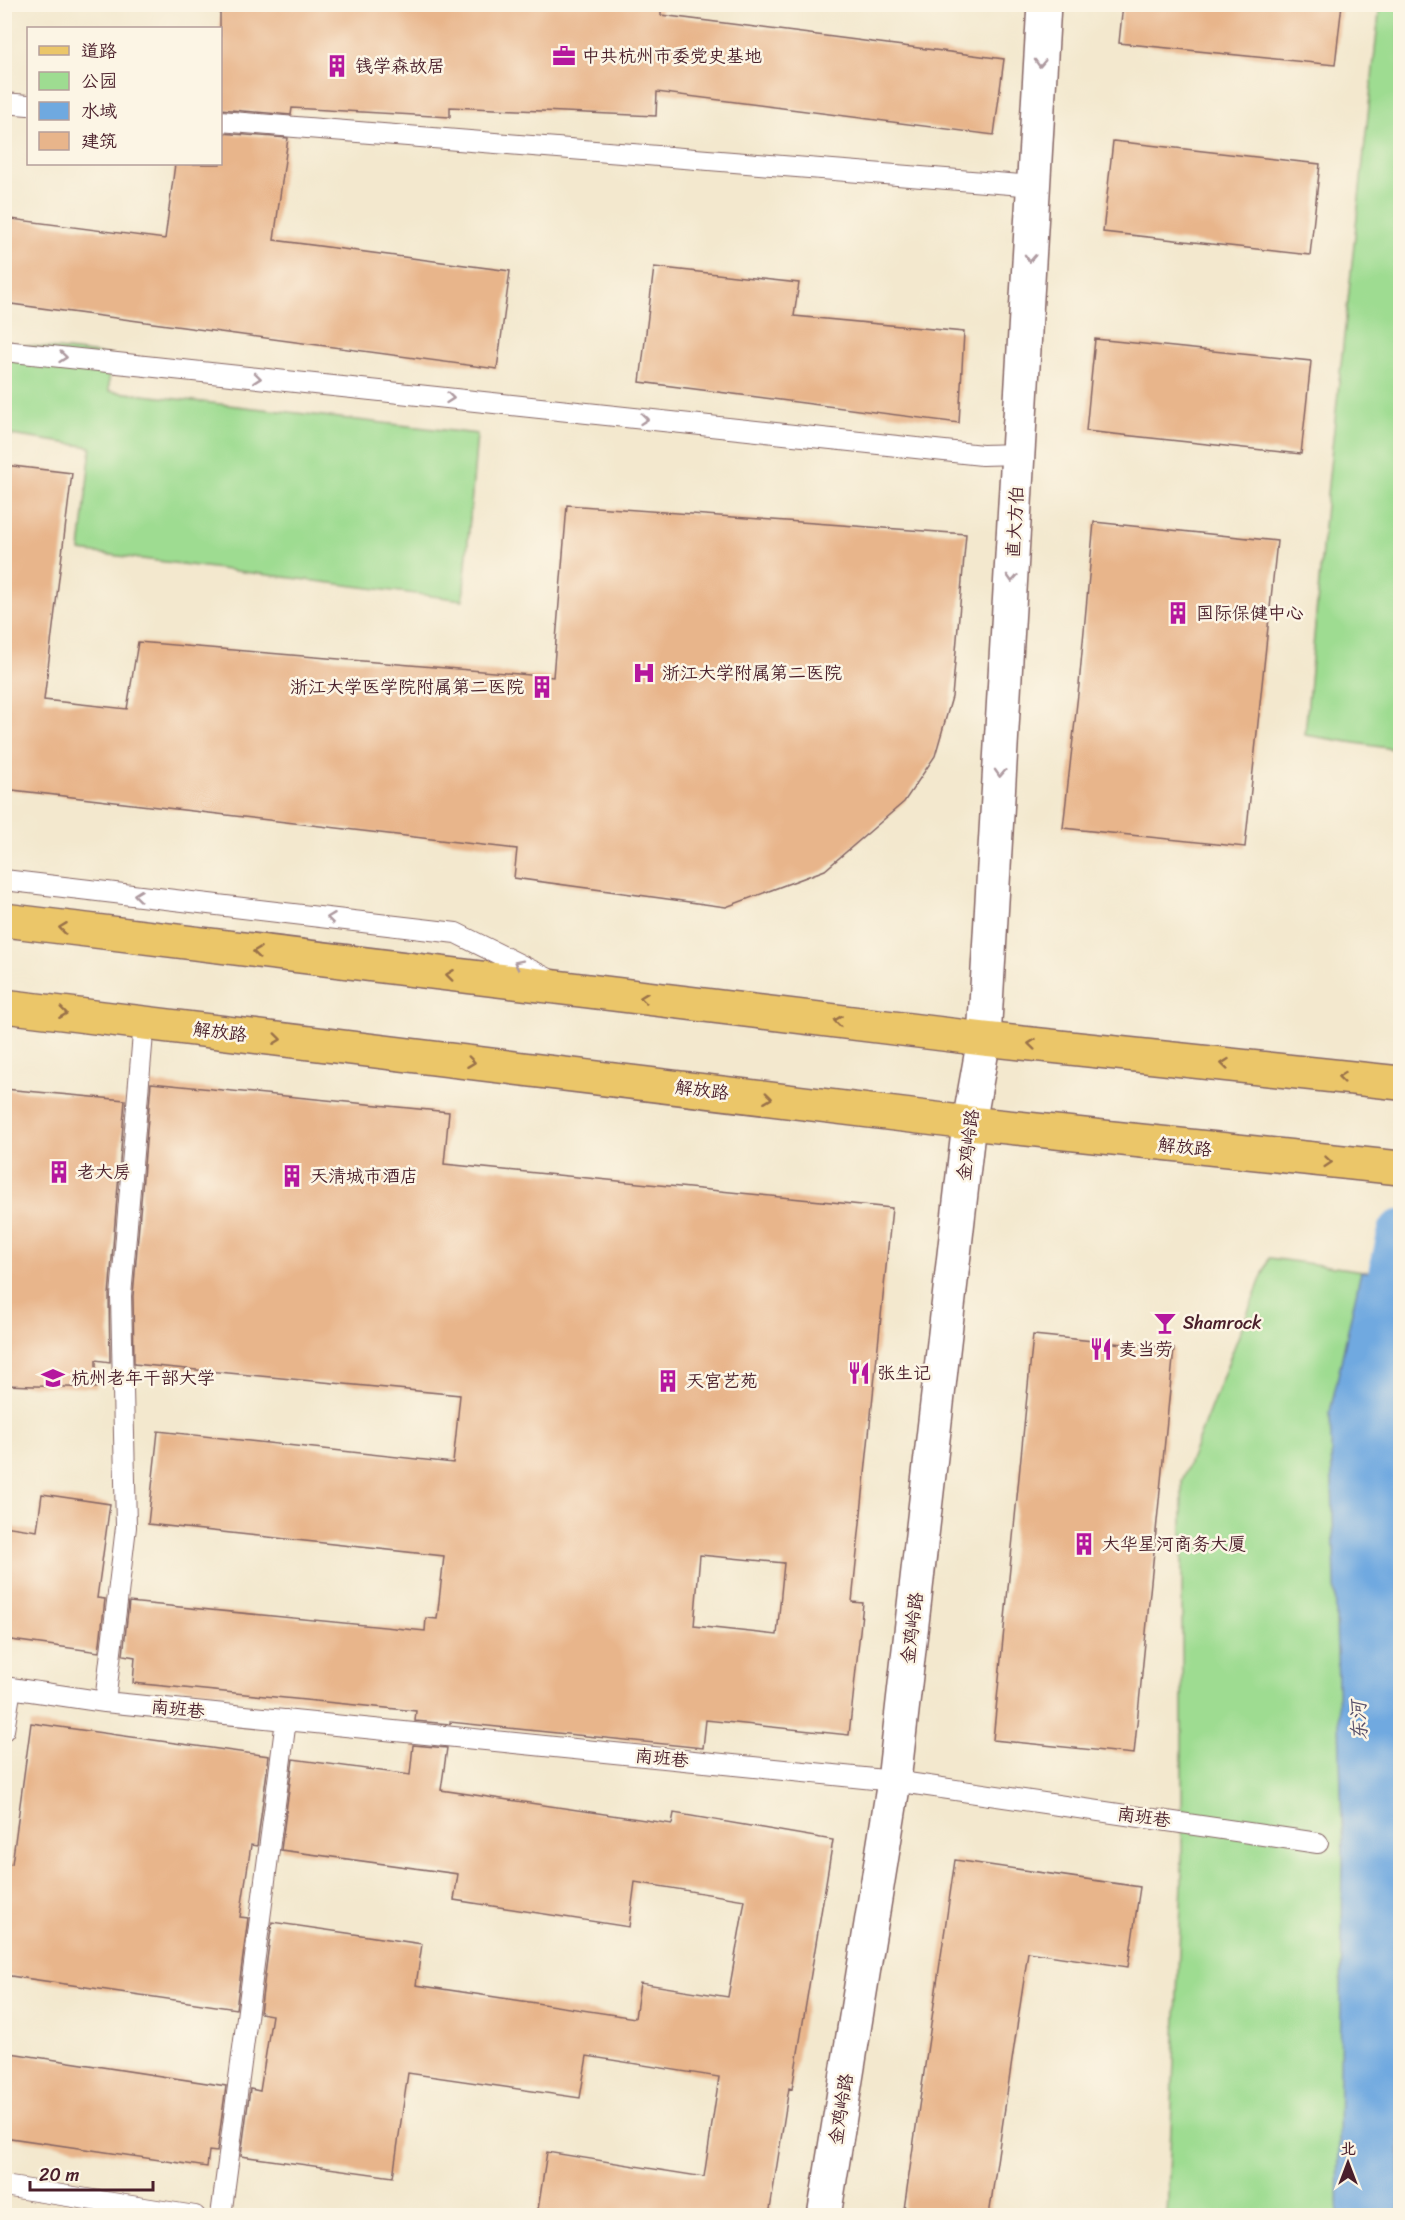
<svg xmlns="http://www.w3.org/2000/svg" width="1405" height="2220" font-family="Sriracha,'LXGW WenKai TC',sans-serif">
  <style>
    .green { fill: #9edc91; stroke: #747e5e; stroke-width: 1.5 }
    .water { fill: #6fa9e0; stroke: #5c6486; stroke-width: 1.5 }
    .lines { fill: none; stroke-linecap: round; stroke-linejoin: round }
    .canal { stroke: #6fa9e0; stroke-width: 44 }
    .building { fill: #e8b58b; fill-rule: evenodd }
    .lane-casing { stroke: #856564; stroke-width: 22 }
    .street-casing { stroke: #856564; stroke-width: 36 }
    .primary-casing { stroke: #856564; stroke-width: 36 }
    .lane { stroke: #fff; stroke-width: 20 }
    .street { stroke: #fff; stroke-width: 33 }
    .primary { stroke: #ebc669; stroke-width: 33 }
    .oneway { stroke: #ae9aa0 }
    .oneway2 { stroke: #9a724a }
    .labels { text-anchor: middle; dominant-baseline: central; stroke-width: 5; stroke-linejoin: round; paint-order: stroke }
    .poi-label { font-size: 18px; fill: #4a1f2b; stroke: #fcf5e5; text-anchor: start }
    .street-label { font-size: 18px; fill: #4a1f2b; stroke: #fcf5e5 }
    .water-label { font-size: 20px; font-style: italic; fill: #574f6a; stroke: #fcf5e5 }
  </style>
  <rect width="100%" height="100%" fill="#fcf5e5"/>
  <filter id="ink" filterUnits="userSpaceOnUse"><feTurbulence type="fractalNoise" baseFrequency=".0167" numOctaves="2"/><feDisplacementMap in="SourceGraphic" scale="12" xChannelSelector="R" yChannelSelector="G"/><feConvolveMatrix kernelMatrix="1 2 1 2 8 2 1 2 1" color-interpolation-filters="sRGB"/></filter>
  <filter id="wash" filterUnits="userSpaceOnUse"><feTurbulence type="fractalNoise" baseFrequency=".008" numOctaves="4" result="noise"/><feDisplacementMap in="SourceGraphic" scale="24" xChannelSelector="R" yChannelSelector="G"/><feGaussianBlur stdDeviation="1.35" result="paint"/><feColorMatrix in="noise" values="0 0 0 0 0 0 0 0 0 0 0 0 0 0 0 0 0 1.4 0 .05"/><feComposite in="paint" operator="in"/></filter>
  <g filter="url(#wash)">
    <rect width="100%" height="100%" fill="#f3e8ce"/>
    <!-- green -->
    <path class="green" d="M1380 4 1400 5V750L1305 735 1327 494Z
      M4 343 109 355V391L477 434 463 600 80 551 91 447 5 434Z
      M1269 1258 1400 1276V2215L1167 2216 1182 1883V1481Z"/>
    <!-- water -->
    <path class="water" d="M1361 1271 1400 1276V2216L1338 2215 1343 1858 1330 1412Z"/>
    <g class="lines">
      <!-- canal -->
      <path class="canal" d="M1377 1332 1400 1232"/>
    </g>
    <g id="blocks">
      <!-- building -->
      <path class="building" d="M220 4H661V15L1004 59 994 135 657 92 656 116 450 107V117L292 108 291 115 220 109Z
        M1123 4H1342L1335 65 1119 43Z
        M220 133 288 138 274 240 510 271 497 369 4 303V218L165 239 175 164H220Z
        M1113 141 1320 164 1310 255 1103 232Z
        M654 267 799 283 794 316 964 332 959 423 640 382Z
        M1095 339 1311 361 1301 454 1086 431Z
        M4 465 72 473 44 700 127 709 138 642 553 677 567 505 966 534 952 697 935 756 904 802 825 870 726 907 514 878 517 849 4 789Z
        M1094 522 1277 541 1245 847 1063 828 1079 685Z
        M151 1083 449 1112 444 1164 892 1208 852 1602 863 1603 849 1735 706 1720 703 1748 450 1722V1724L415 1721 416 1711 133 1683 135 1657 123 1655 129 1602 425 1631 426 1618 437 1619 444 1556 148 1524 158 1431 453 1463 460 1395 134 1364 133 1296ZM700 1555 784 1563 777 1635 694 1626Z
        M4 1089 125 1100 109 1295 110 1362 96 1360V1388L4 1385Z
        M1033 1335 1174 1349 1134 1754 993 1740Z
        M42 1494 110 1504 97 1598 105 1599 99 1652 4 1639V1526L37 1531Z
        M31 1723 269 1756 257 1846 251 1845 240 1917 248 1918 236 2009 4 1975V1863L12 1864Z
        M413 1745 447 1748 441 1790 672 1824 674 1813 833 1840 792 2089 789 2088 769 2216H537L547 2152 704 2177 719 2077 587 2056 580 2098 408 2073 393 2177 241 2156 250 2089 260 2091 272 2015 260 2013 272 1922 422 1944 416 1985 635 2018 640 1983 728 1997 745 1900 635 1882 629 1927 454 1900 458 1874 281 1850 293 1759 410 1775Z
        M955 1860 1140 1887 1128 1967 1028 1952 989 2216H903Z
        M4 2052 226 2086 217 2152 209 2151 207 2167 4 2137Z"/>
    </g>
  </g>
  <g filter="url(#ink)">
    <use href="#blocks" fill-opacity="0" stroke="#856564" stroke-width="1.5"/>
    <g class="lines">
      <!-- lane casing -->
      <g class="lane-casing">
        <path id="lane" d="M4 103 28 105
          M220 121 1034 186
          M4 351 982 455 1019 454
          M4 880 456 933 547 978
          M4 1687 105 1702 894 1781 1318 1843
          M105 1702 126 1527 121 1296 144 1022
          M4 1730 11 1688
          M4 2186 195 2216
          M221 2216 286 1720"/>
      </g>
      <!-- street casing -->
      <g class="street-casing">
        <path id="street" d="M824 2216 894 1781 969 1123 984 1039 1044 4"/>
      </g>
      <!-- primary casing -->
      <g class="primary-casing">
        <path id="primary" d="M4 920 984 1039 1400 1083
          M4 1006 969 1123 1400 1168"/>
      </g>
      <!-- lane -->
      <use href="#lane" class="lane"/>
      <!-- street -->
      <use href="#street" class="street"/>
      <!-- primary -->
      <use href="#primary" class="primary"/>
    </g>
    <!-- one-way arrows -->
    <defs><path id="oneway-chevron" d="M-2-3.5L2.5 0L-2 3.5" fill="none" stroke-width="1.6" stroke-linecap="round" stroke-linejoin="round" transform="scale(1.5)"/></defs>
    <g class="oneway">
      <use href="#oneway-chevron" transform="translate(1040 63) rotate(93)"/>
      <use href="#oneway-chevron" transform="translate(1030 258) rotate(93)"/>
      <use href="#oneway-chevron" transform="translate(63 357) rotate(6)"/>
      <use href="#oneway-chevron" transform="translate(257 378) rotate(6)"/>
      <use href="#oneway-chevron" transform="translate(450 398) rotate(6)"/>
      <use href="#oneway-chevron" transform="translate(644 419) rotate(6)"/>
      <use href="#oneway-chevron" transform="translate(1012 578) rotate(93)"/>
      <use href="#oneway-chevron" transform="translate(1000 773) rotate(93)"/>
      <use href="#oneway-chevron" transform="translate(138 895) rotate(-173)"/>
      <use href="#oneway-chevron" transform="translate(331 918) rotate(-173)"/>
      <use href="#oneway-chevron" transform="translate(518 964) rotate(-154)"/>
    </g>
    <g class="oneway2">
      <use href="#oneway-chevron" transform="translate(63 928) rotate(-173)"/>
      <use href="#oneway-chevron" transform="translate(257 952) rotate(-173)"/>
      <use href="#oneway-chevron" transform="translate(450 975) rotate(-173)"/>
      <use href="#oneway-chevron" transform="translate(644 998) rotate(-173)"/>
      <use href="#oneway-chevron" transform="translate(63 1013) rotate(7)"/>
      <use href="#oneway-chevron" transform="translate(838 1021) rotate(-173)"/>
      <use href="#oneway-chevron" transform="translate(277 1039) rotate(7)"/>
      <use href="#oneway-chevron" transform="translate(1032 1044) rotate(-174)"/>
      <use href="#oneway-chevron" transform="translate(471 1062) rotate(7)"/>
      <use href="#oneway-chevron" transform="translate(1225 1064) rotate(-174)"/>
      <use href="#oneway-chevron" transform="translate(1342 1077) rotate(-174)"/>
      <use href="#oneway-chevron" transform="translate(768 1098) rotate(7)"/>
      <use href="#oneway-chevron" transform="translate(1328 1162) rotate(5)"/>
    </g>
  </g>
  <!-- icons -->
  <defs>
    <g id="office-bare" transform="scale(1.8)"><path d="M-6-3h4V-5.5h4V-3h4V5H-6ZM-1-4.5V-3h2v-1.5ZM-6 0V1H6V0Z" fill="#b5179e" stroke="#fcf5e5" stroke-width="2.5" paint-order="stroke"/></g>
    <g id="building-bare" transform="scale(1.8)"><path d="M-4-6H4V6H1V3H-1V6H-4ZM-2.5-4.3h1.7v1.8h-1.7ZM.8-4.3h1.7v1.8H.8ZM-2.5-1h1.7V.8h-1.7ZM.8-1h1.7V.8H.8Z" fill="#b5179e" stroke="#fcf5e5" stroke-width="2.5" paint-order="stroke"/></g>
    <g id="hospital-bare" transform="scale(1.8)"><path d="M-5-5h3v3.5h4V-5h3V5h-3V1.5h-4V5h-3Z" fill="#b5179e" stroke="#fcf5e5" stroke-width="2.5" paint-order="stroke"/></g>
    <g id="bar-bare" transform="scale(1.8)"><path d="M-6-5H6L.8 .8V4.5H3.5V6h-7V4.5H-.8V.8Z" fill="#b5179e" stroke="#fcf5e5" stroke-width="2.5" paint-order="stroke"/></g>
    <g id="restaurant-bare" transform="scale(1.8)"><path d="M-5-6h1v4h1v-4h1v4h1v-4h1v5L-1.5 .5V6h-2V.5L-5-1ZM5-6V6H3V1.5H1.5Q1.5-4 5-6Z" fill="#b5179e" stroke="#fcf5e5" stroke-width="2.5" paint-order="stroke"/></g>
    <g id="university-bare" transform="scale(1.8)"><path d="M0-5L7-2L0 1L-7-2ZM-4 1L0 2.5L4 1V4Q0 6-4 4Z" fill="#b5179e" stroke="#fcf5e5" stroke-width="2.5" paint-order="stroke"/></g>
  </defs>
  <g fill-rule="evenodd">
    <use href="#office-bare" x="564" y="56"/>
    <use href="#building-bare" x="337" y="66"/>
    <use href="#building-bare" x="1178" y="613"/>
    <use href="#hospital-bare" x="644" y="673"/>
    <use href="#building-bare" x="542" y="687"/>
    <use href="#building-bare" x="59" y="1172"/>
    <use href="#building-bare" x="292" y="1176"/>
    <use href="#bar-bare" x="1165" y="1323"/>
    <use href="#restaurant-bare" x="1101" y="1349"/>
    <use href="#restaurant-bare" x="859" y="1373"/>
    <use href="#university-bare" x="53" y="1378"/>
    <use href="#building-bare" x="668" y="1381"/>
    <use href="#building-bare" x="1084" y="1544"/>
  </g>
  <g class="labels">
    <!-- poi labels -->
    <g class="poi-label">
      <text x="582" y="56">中共杭州市委党史基地</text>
      <text x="355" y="66">钱学森故居</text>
      <text x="1196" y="613">国际保健中心</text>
      <text x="662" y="673">浙江大学附属第二医院</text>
      <text x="524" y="687" text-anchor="end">浙江大学医学院附属第二医院</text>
      <text x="77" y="1172">老大房</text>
      <text x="310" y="1176">天清城市酒店</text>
      <text x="1183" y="1323">Shamrock</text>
      <text x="1119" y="1349">麦当劳</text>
      <text x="877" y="1373">张生记</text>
      <text x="71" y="1378">杭州老年干部大学</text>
      <text x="686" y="1381">天宫艺苑</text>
      <text x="1102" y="1544">大华星河商务大厦</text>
    </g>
    <!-- street labels -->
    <g class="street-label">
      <text transform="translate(1015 522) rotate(-87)">直大方伯</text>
      <text transform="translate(220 1032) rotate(7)">解放路</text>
      <text transform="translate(702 1090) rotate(7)">解放路</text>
      <text transform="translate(968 1145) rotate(-83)">金鸡岭路</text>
      <text transform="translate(1185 1147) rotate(6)">解放路</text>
      <text transform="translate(912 1628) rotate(-83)">金鸡岭路</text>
      <text transform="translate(178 1709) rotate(6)">南班巷</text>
      <text transform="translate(662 1758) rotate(6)">南班巷</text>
      <text transform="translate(1144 1817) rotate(8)">南班巷</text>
      <text transform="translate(841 2109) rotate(-81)">金鸡岭路</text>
    </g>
    <!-- water labels -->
    <g class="water-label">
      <text transform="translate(1359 1721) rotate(-92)">东河</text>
    </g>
  </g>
  <!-- margin -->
  <rect width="1405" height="2220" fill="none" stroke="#fcf5e5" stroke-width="24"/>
  <!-- legend -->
  <rect x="27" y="27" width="195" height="138" fill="#fcf5e5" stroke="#b59f9b" stroke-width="1.5"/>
  <rect x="39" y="46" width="30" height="9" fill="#ebc669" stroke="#b59f9b" stroke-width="1.5"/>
  <text x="81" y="57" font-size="18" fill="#4a1f2b">道路</text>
  <rect x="39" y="72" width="30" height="18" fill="#9edc91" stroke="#b59f9b" stroke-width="1.5"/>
  <text x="81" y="87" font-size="18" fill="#4a1f2b">公园</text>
  <rect x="39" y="102" width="30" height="18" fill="#6fa9e0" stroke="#b59f9b" stroke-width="1.5"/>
  <text x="81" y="117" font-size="18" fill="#4a1f2b">水域</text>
  <rect x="39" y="132" width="30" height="18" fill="#e8b58b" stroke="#b59f9b" stroke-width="1.5"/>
  <text x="81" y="147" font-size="18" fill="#4a1f2b">建筑</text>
  <!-- north arrow -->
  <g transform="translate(1348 2163)" stroke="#fcf5e5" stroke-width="4.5" paint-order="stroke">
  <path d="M0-4.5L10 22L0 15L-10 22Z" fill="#4a1f2b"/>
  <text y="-9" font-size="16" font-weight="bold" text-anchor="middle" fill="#4a1f2b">北</text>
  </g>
  <!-- scale -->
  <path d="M30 2181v9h123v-9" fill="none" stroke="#4a1f2b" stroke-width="3"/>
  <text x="39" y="2181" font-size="18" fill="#4a1f2b" stroke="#fcf5e5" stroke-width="4.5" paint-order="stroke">20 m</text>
</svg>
